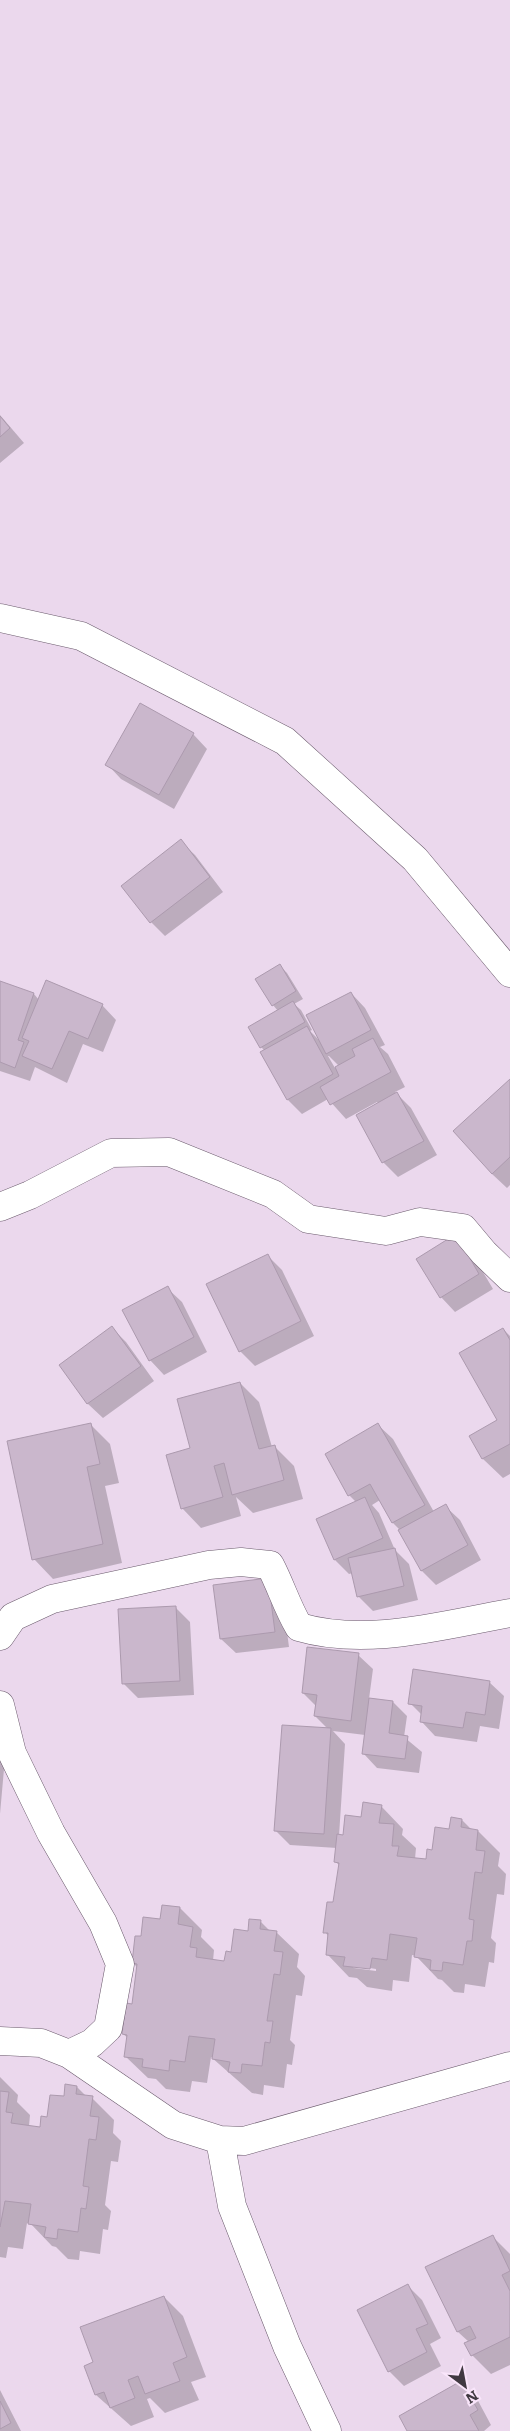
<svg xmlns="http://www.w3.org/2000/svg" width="510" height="2431" font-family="Literata,serif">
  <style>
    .shadow { fill: #0003; fill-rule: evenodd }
    .building { fill: #cab7cc; stroke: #ac9aae }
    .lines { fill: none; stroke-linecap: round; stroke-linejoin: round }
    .street-casing { stroke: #6b5b6d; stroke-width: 29 }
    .street { stroke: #fff; stroke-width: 28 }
  </style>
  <rect width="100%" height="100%" fill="#ebd8ed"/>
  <!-- shadow -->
  <path class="shadow" d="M0 415 24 443 0 463Z
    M193 734 207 749 174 809 121 779 107 764Z
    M180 841 195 855 223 892 165 936 151 922Z
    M279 965 287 973 303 999 294 1004 301 1010 312 1030 310 1031 320 1041 351 993 365 1008 385 1045 380 1047 388 1054 405 1087 395 1092 411 1108 437 1155 398 1177 383 1162 357 1116 379 1104 377 1102 346 1119 328 1099 302 1114 288 1100 261 1053 265 1051 261 1047 278 1011 273 1005ZM328 1056H329L339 1066 335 1068Z
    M0 982 34 994 39 1000 102 1005 116 1020 103 1052 83 1044 67 1083 35 1067 30 1081 0 1071Z
    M510 1080V1185L507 1188 492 1174Z
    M470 1250 493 1289 455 1312 441 1297Z
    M268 1256 282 1270 314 1336 255 1366 240 1351Z
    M167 1288 182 1302 207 1352 164 1375 150 1360Z
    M112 1328 126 1342 154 1381 103 1418 88 1404 60 1365Z
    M503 1329 510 1336V1474L503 1478 483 1459 471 1436 498 1420Z
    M240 1383 259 1402 272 1447 274 1446 294 1466 303 1499 253 1513 236 1497 241 1516 201 1528 182 1508 192 1448Z
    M91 1425 110 1444 119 1483 105 1486 122 1563 53 1579 34 1559Z
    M378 1425 393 1439 434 1512 445 1506 460 1520 481 1560 436 1585 422 1571 400 1530 393 1523 380 1500 372 1505 379 1513 395 1550 409 1564 418 1600 373 1611 358 1596 353 1573 349 1574 335 1560 317 1519 356 1502 349 1495Z
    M215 1587 282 1594 289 1647 236 1653 221 1639Z
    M176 1608 190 1622 194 1695 138 1698 123 1683Z
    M358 1655 373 1669 369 1699 393 1702 407 1716 404 1737 422 1752 419 1773 377 1768 363 1753 365 1735 333 1731 345 1744 339 1836H344L362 1818 381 1806 403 1829 402 1835 416 1848 415 1859 427 1861 462 1820 472 1830 478 1831 500 1853 498 1866 506 1874 504 1895 497 1894 491 1938 496 1943 494 1963 489 1962 485 1987 465 1984 464 1993 454 1992 442 1980 438 1979 416 1956 412 1955 409 1982 393 1980 392 1991 367 1987 357 1978 349 1977 327 1954 329 1937 325 1932 334 1903 340 1866 335 1861 337 1848 290 1845 276 1831 328 1729 315 1716 316 1706 303 1693ZM351 1965 376 1969V1971L354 1968Z
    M489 1682 504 1696 499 1729 480 1726 477 1742 435 1736 421 1721 422 1715 410 1703Z
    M0 1753 5 1758 0 1814Z
    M180 1908 202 1930 201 1937 214 1950 213 1961 225 1962 249 1932 261 1922 270 1931 276 1932 299 1954 297 1967 305 1976 302 1996 296 1995 290 2040 295 2045 292 2065 287 2064 284 2088 264 2085 263 2095 252 2093 211 2057 207 2083 192 2081 190 2092 166 2089 156 2079 148 2078 125 2056 128 2038 123 2034 133 2005 138 1968 133 1963 142 1938 161 1920Z
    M0 2077 18 2095 17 2102 30 2115 29 2126 41 2128 65 2098 77 2087 87 2097 92 2098 114 2120 113 2133 121 2141 118 2162 111 2161 105 2205 111 2211 108 2230 103 2229 100 2254 80 2251 79 2260 68 2259 56 2247 52 2246 30 2223H27L23 2249 8 2247 6 2258 0 2257Z
    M492 2236 510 2254V2365L491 2374 472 2355 469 2342 458 2332 427 2268Z
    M407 2285 422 2300 441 2338 430 2344 441 2366 404 2386 389 2371Z
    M164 2297 183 2316 206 2377 191 2382 199 2400 165 2413 150 2398 147 2399 154 2417 131 2426 96 2395 86 2367 95 2363Z
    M461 2383 476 2397 491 2425 484 2431H409Z
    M0 2390 21 2431H0Z"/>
  <!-- building -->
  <path class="building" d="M0 416 10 428 0 437Z
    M140 703 194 733 159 795 105 765Z
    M181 839 210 877 150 923 121 886Z
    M280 964 296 991 272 1006 255 979Z
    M46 980 103 1004 88 1039 69 1031 52 1069 22 1056 29 1041 22 1038Z
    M0 981 34 993 18 1040 24 1042 15 1068 0 1062Z
    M351 992 371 1030 326 1054 306 1015Z
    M293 1001 305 1022 260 1048 248 1027Z
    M307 1026 333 1074 287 1100 260 1052Z
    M373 1038 391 1072 330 1105 320 1087 339 1076 335 1067 355 1056 352 1049Z
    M510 1079V1157L492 1174 453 1131Z
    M397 1092 424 1141 382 1163 356 1115Z
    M456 1234 479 1274 440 1298 416 1259Z
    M268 1254 301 1321 239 1352 206 1284Z
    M168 1286 194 1337 149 1361 122 1310Z
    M112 1326 141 1366 87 1404 59 1365Z
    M503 1328 510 1340V1444L482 1459 469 1436 497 1420 459 1353Z
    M240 1382 259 1449 275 1445 284 1480 232 1495 224 1463 214 1466 223 1497 181 1509 166 1455 190 1448 177 1399Z
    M91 1423 100 1464 87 1467 103 1544 32 1560 7 1441Z
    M378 1423 425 1505 392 1523 370 1484 348 1496 325 1454Z
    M365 1497 383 1538 334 1560 316 1519Z
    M446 1504 468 1545 421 1571 398 1530Z
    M395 1548 404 1586 357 1597 348 1558Z
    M268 1578 275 1632 220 1639 213 1585Z
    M176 1606 180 1681 122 1684 118 1609Z
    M307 1647 359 1653 351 1721 314 1716 317 1695 302 1693Z
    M413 1669 490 1681 485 1715 466 1712 463 1728 420 1722 422 1706 408 1704Z
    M369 1698 393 1701 389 1733 408 1736 405 1759 362 1754Z
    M282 1725 331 1728 324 1834 274 1831Z
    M363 1802 382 1805 379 1823 394 1824 392 1846H399L397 1856 426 1859 427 1849 432 1850 435 1827 449 1829 451 1817 462 1819 461 1827 478 1830 476 1850 485 1851 482 1873 475 1872 469 1919 474 1920 472 1941H467L463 1965 443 1962 442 1971 430 1970 431 1960 414 1957 417 1938 390 1934 387 1960 372 1958 370 1969 343 1966 345 1957 326 1955 328 1933H323L327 1902H333L339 1863 334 1862 337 1834 343 1835 345 1815 361 1817Z
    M162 1905 180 1907 178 1924 193 1927 190 1947 197 1948 196 1957 224 1961 226 1951 231 1952 234 1929 248 1931 249 1919 261 1920 260 1929 277 1931 274 1951 283 1952 280 1975 274 1974 267 2021H273L270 2043 265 2042 262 2066 242 2064 241 2073 228 2072 230 2062 212 2059 215 2039 189 2036 185 2062 170 2060 169 2071 142 2067 143 2059 124 2057 127 2035 122 2034 126 2003 132 2004 137 1964 132 1963 135 1936H141L143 1917 160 1919Z
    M65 2084 77 2086 76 2094 93 2096 90 2116 99 2117 96 2140 89 2139 83 2186 89 2187 86 2209 81 2208 78 2232 58 2229 57 2239 44 2237 46 2227 28 2224 31 2204 5 2201 0 2227V2091L9 2092 6 2112 13 2113 11 2123 40 2127 41 2116 47 2117 50 2095 64 2096Z
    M493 2235 510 2271 502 2275 510 2291V2337L471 2356 464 2343 476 2338 470 2326 457 2332 425 2267Z
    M408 2284 428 2324 416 2329 427 2352 388 2372 357 2310Z
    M164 2296 187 2357 173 2363 180 2381 145 2394 138 2376 128 2380 135 2398 110 2408 104 2392 95 2395 84 2366 93 2362 80 2327Z
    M461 2381 478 2410 470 2415 479 2431H407L399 2416Z
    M0 2401 11 2423 0 2429Z"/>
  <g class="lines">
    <!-- street casing -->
    <g class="street-casing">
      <path id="street" d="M0 618 81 636 285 741 415 859 510 973
        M0 1207 30 1195 111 1153 169 1152 273 1194 308 1219 386 1231 420 1222 463 1228 484 1253 510 1278
        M0 1636 13 1617 52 1599 209 1565 241 1562 270 1565C281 1586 287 1607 299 1627 367 1647 442 1625 510 1613
        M0 1705 12 1753 51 1833 103 1923 120 1964 108 2028 92 2043 69 2054
        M0 2041 41 2043 69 2054 173 2125 220 2140 244 2141 510 2066
        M220 2140 232 2206 287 2346 327 2431"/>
    </g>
    <!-- street -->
    <use href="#street" class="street"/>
  </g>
  <!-- north arrow -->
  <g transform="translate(465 2386) rotate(148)" stroke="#f9e5fa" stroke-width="4" paint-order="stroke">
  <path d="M0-4L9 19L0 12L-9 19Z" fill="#403941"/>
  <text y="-8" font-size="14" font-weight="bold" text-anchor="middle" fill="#403941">N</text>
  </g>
</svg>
